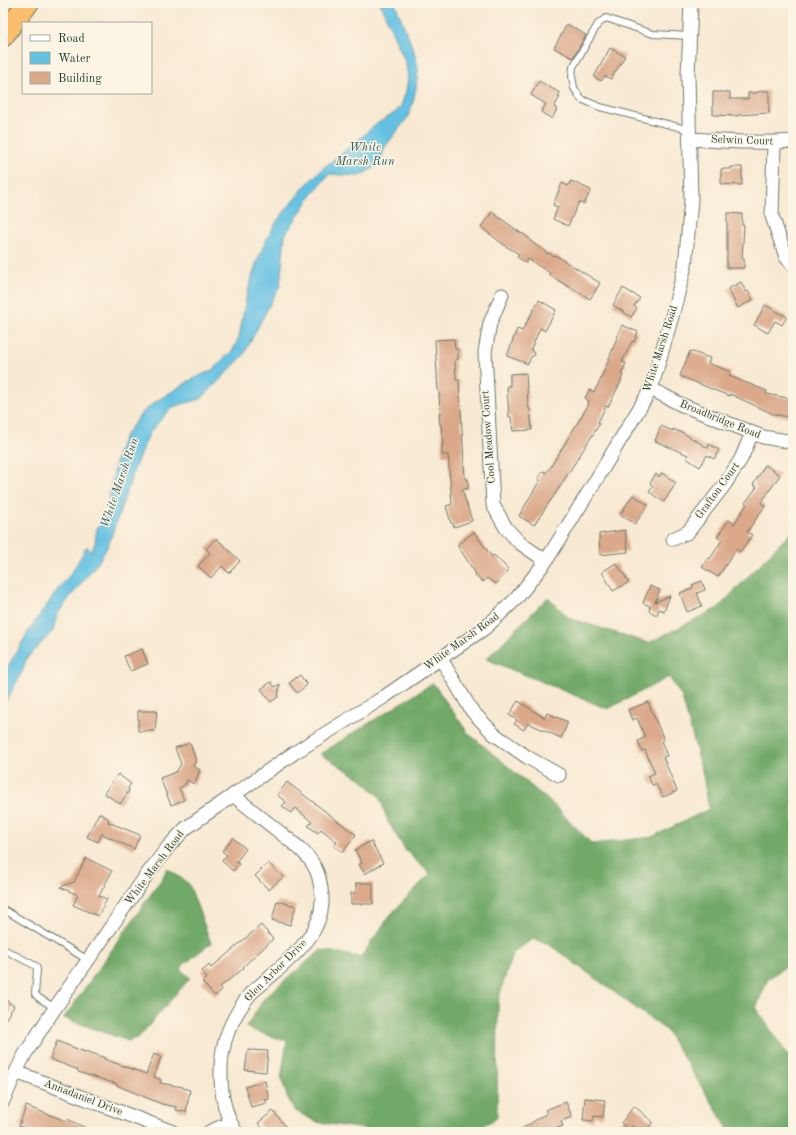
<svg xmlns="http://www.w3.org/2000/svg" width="796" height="1135" font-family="'Old Standard TT',serif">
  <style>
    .forest { fill: #71a967; stroke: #48734e }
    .water { fill: #65c1e3; stroke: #427f8c }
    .building { fill: #dba889 }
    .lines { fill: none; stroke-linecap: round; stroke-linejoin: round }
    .service-casing { stroke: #6b796b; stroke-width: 8 }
    .minor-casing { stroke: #6b796b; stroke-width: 15 }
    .trunk-casing { stroke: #6b796b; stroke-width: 23 }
    .service { stroke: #fff; stroke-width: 6 }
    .minor { stroke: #fff; stroke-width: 13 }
    .trunk { stroke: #fabe6d; stroke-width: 21 }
    .labels { text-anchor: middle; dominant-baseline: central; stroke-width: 3; stroke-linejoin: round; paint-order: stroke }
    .street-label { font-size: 11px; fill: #1f3d34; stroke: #fcf5e5 }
    .water-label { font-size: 12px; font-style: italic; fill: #305e60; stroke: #fcf5e5 }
  </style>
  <rect width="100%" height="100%" fill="#fcf5e5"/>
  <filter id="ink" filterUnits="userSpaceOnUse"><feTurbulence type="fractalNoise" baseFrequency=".025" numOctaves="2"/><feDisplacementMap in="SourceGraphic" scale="8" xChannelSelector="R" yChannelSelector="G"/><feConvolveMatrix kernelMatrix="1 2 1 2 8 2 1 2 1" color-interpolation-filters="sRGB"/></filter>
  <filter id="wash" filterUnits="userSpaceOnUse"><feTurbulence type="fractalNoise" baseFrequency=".012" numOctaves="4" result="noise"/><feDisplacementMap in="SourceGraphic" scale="16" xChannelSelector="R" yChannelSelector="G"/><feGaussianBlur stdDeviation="0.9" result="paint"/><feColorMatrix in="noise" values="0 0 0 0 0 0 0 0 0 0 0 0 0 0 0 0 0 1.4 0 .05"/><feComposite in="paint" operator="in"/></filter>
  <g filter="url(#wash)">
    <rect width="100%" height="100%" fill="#f8e9d2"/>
    <!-- forest -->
    <path class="forest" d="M789 534H793V961L768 979 756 1008 793 1063V1132H730L666 1030 547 943 532 939 512 954 498 1001 497 1118 470 1132H385L316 1122 294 1110 287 1096 281 1078 287 1041 251 1030 246 1027 266 996 321 950 361 957 391 914 430 874 406 851 388 822 380 797 360 778 320 754 433 683 468 733 555 806 592 844 652 837 709 809 703 775 682 697 669 677 608 709 486 659 548 597 569 618 648 643 718 608Z
      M167 868 189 884 211 943 183 965 181 970 190 978 139 1037 128 1041 64 1018 163 877Z"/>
    <!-- water -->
    <path class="water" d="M380 3H395L416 57 418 70 416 88 413 102 408 117 385 147 379 164 362 175 358 176 329 174 313 193 285 235 280 286 273 298 243 356 201 399 172 407 150 432 138 459 108 546 99 561 67 601 57 615 53 631 26 659 23 670 3 707V675L30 629 59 588C71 576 79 560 87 546L91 552 95 543 97 528 108 513 111 502 108 500 118 452 124 437 141 414 155 402 189 381 212 370 233 350 239 337 246 298 256 264 265 242 277 221 306 185 323 168 356 142 375 125 396 112 401 106 406 91 408 78 406 64Z"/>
    <g id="blocks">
      <!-- building -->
      <path class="building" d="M567 24 586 35 573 58 554 48Z
        M610 48 625 56 611 79 605 76 601 81 594 77Z
        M539 81 560 93 558 96 560 97 554 107 557 109 552 119 541 112 546 104 531 95Z
        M760 91H769V113L738 115V116L713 115V92H730V99H748V93H756Z
        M731 167H742V185L721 184V169H731Z
        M571 181 591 190 584 204 579 202 568 226 553 219 558 207 553 205 562 183 568 186Z
        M492 212 522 234V233L530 239 529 240 548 254 549 253 554 256 555 255 600 283 590 299 549 275 550 273 528 259 526 263 517 257 519 254 504 245 481 227Z
        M727 213 742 214V225H744L742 258H744V268H727Z
        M741 282 746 292 748 291 753 300 738 308 728 289Z
        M623 288 640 298 634 306 637 308 631 317 613 305Z
        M539 300 556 310 545 331 540 328 531 349 535 355 531 357 528 364 507 356 517 329 522 331Z
        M765 305 787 317 782 325 775 321 768 333 754 325Z
        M622 325 638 332 634 342 632 341 622 362 626 363 621 374 623 375 620 383 608 407 606 406 598 422 599 423V425L557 491 534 525 519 516 540 480 538 479 543 471 546 473 550 468 589 404H588L589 401 585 398 589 390 594 392 601 379Z
        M454 339 455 349H458V359L455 360 456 380H459L465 479H468V489H462L472 521 454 527 453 523H451L446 506 452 504 448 455H442V445H443L441 425H440L439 414H440L439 391H438L435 340Z
        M690 351 710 358 708 363 731 372 729 376 767 391 766 394 793 399V418L773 414 730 394V396L719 392 680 376Z
        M526 373 528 404 529 409H530L532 430 513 431 511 417H509L507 386H510V374Z
        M661 426 673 431V429L683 433 708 448 709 444 719 450 714 459 707 455 700 467 686 458 688 455 655 441Z
        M765 465 780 475 761 503 765 506 747 532 752 535 740 552 736 549 718 577 702 567 708 558 710 559 722 540 717 537 729 520 734 524 747 504 745 503 757 487 753 485Z
        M662 473 676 483 664 502 649 492 653 486 650 483 656 474 659 477Z
        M633 495 648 505 635 524 620 514Z
        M625 530 628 552 600 555 599 534Z
        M474 532 492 557 494 555 509 570 496 584 487 578 483 582 475 575 476 574 457 545Z
        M216 538 240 561 229 573 222 566 211 578 198 566 210 553 206 549Z
        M616 563 629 582 613 591 602 572Z
        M702 581 705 590 697 593 702 606 687 612 680 593 693 588 692 585Z
        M650 586 660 590 655 602 670 596 664 611 659 609 657 615 649 611 650 606 643 603Z
        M142 649 148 664 130 671 124 656Z
        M300 675 307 685 297 693 289 683Z
        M271 682 275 687 280 684 278 697 271 702 261 689Z
        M518 701 545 718 547 713 568 722 561 738 528 723 524 730 514 724 517 720 509 715Z
        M648 702 664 740 661 741 667 756 663 757 677 791 663 797 656 784 652 785 648 776 655 773 645 750 642 751 638 741 645 737 637 718 632 720 628 710Z
        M138 711H157L155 731H138Z
        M190 743 196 761 193 766 200 770 194 784 187 780 185 785 179 788 184 800 171 805 160 778 176 772 181 764 175 748Z
        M118 774 131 784 128 788 129 791 120 804 104 793Z
        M287 782 356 835 343 852 334 846 337 842 321 829 318 833 308 826 312 822 295 808 291 813 282 806 286 802 277 795Z
        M99 813 109 819 108 822 140 835 134 849 102 834 98 842 87 837Z
        M233 838 246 849 236 862 239 864 233 871 222 861 227 855 222 851Z
        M371 841 383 863 365 874 359 864 362 863 355 850Z
        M86 858 112 871 99 896 107 899 98 916 73 905 78 895 60 887 74 882Z
        M268 863 283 877 269 890 255 876Z
        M356 883H373V904H351V893H356Z
        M277 901 296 906 290 925 272 920Z
        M261 925 273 939 243 967 244 968 220 987 222 990 215 996 202 982 207 978 202 971 209 965 211 968Z
        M3 998 14 1006 3 1023Z
        M57 1041 85 1052 86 1051 105 1058 104 1059 146 1074 154 1054 161 1057 154 1077 161 1080 160 1083 183 1087V1088L190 1090 186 1112 176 1110 177 1107 162 1104 116 1085 117 1084 78 1072V1070L50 1059Z
        M248 1050 268 1051 266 1072 245 1070Z
        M265 1081 269 1099 265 1100 267 1103 251 1107 245 1087Z
        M585 1098 605 1100 603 1117 594 1116 593 1121 583 1120Z
        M566 1102 572 1117 561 1121 563 1126 547 1132H517L547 1113 545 1110Z
        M26 1106 66 1121 67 1119 94 1132H35L19 1126Z
        M634 1106 653 1122 645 1132H639L632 1126 629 1130 621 1123Z
        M273 1111 286 1127 280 1132H265L258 1123Z"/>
    </g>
  </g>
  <g filter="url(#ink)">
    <use href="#blocks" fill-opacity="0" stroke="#6b796b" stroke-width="1"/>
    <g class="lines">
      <!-- service casing -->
      <g class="service-casing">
        <path id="service" d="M690 36 653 34 606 18 598 24 573 67 572 76 574 88 581 99 600 107 690 130
          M3 909 88 960
          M3 949 36 966 37 970 35 994 39 998 55 1008"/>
      </g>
      <!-- minor casing -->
      <g class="minor-casing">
        <path id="minor" d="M691 139C725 141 759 144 793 141
          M774 143 772 216 786 257 793 265
          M502 295 490 323 485 352 493 505 506 528 520 543 546 561
          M651 389 682 405 763 437 793 442
          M673 539 688 532 725 484 741 459 752 433
          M441 659 472 711 494 734 527 757 559 775
          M233 795C248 807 263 819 278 831 293 843 310 854 317 872 320 879 321 888 322 896 324 934 292 957 266 980 261 985 255 989 250 994 231 1019 220 1043 221 1075 221 1095 225 1115 236 1132
          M16 1072 173 1132
          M3 1101 16 1072 25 1054 55 1008 148 873 168 847 186 828 294 753 384 697 485 628 516 599 546 561 593 485 651 389 673 313 685 266 691 200 688 75 691 3
          M209 1132 230 1123"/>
      </g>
      <!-- trunk casing -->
      <g class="trunk-casing">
        <path id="trunk" d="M3 36 28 3"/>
      </g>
      <!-- service -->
      <use href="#service" class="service"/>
      <!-- minor -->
      <use href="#minor" class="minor"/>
      <!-- trunk -->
      <use href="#trunk" class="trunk"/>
    </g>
  </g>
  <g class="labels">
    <!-- street labels -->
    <g class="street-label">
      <text transform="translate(742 141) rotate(2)">Selwin Court</text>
      <text transform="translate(661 349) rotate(-72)">White Marsh Road</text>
      <text transform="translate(720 420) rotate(22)">Broadbridge Road</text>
      <text transform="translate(489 437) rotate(-94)">Cool Meadow Court</text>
      <text transform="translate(718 491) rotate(-54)">Grafton Court</text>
      <text transform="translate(462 642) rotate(-36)">White Marsh Road</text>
      <text transform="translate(155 868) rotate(-53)">White Marsh Road</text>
      <text transform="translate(276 971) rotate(-45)">Glen Arbor Drive</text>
      <text transform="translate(83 1098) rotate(21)">Annadaniel Drive</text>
    </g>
    <!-- water labels -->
    <g class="water-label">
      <text x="365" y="148">White<tspan x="365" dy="14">Marsh Run</tspan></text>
      <text transform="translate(120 483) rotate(-71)">White Marsh Run</text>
    </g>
  </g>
  <!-- margin -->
  <rect width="796" height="1135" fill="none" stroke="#fcf5e5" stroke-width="16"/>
  <!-- legend -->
  <rect x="22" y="22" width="130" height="72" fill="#fcf5e5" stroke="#a4ab9e"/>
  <rect x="30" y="35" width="20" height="6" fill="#ffffff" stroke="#a4ab9e"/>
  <text x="58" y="42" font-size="12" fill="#1f3d34">Road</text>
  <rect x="30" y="52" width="20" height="12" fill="#65c1e3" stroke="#a4ab9e"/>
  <text x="58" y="62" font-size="12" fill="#1f3d34">Water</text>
  <rect x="30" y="72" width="20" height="12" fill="#dba889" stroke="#a4ab9e"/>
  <text x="58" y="82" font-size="12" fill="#1f3d34">Building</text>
</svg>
